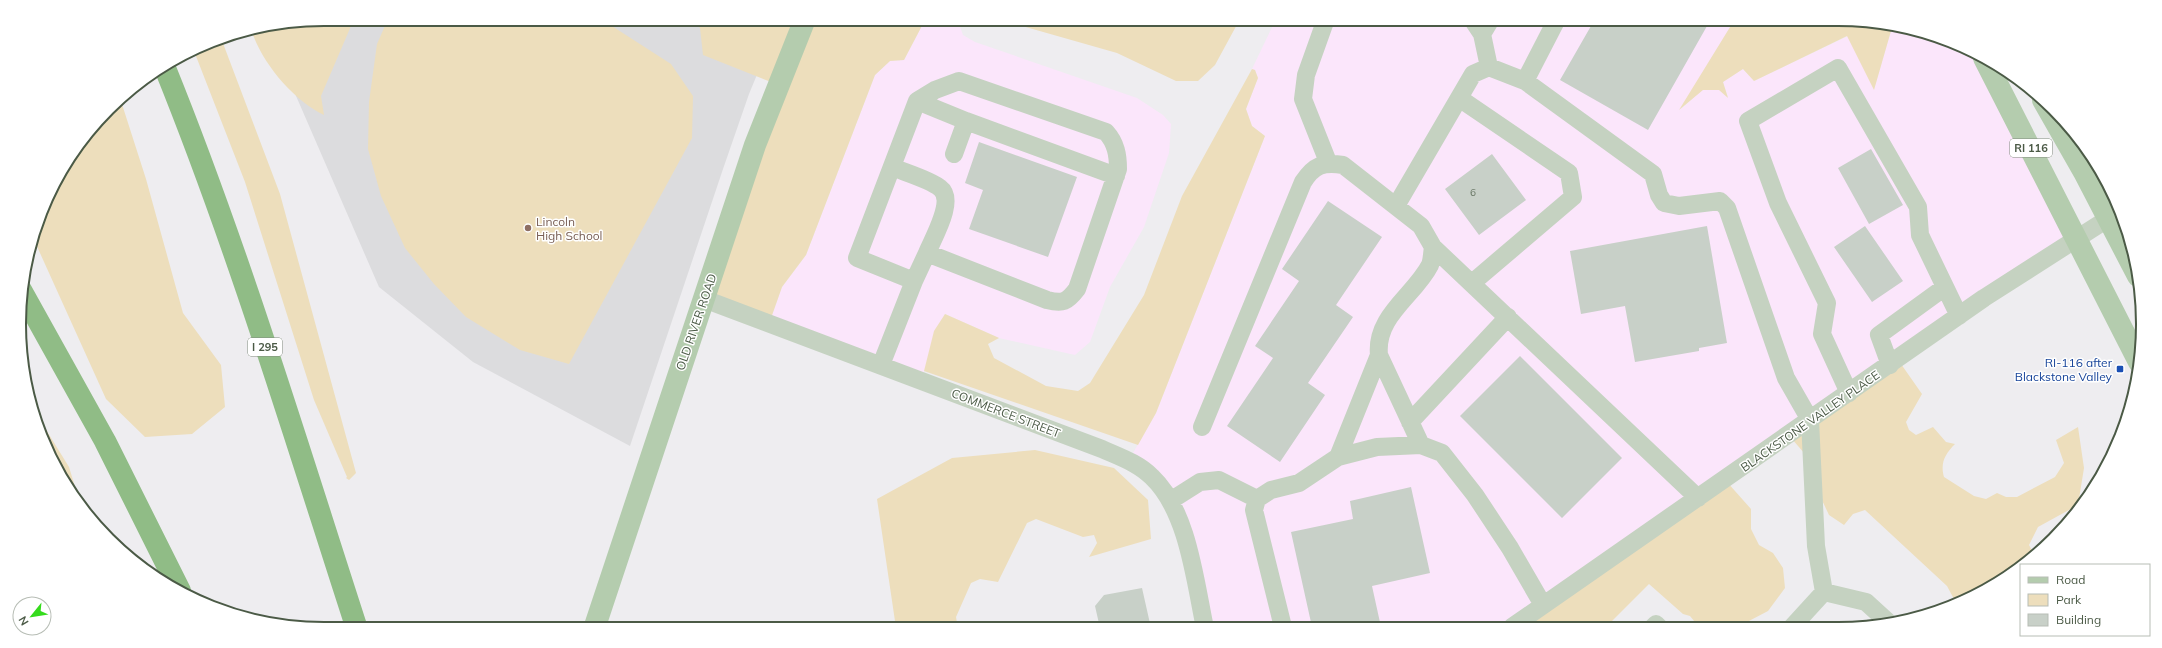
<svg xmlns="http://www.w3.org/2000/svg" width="2162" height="648" font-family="Mulish,sans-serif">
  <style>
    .commercial { fill: #fbe6fb }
    .education { fill: #dcdcde }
    .green { fill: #eddebc }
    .building { fill: #c8d0c8 }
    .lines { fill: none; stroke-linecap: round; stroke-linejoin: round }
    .minor { stroke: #c5d2c1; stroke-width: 18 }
    .major { stroke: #b4ccae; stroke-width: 22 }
    .highway { stroke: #90bc86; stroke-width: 22 }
    .education-dot { fill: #8d6e63; stroke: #fff; stroke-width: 1.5 }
    .transit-dot { fill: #1a4fb4; stroke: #fff; stroke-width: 1.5 }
    .labels { text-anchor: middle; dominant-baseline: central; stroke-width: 3; stroke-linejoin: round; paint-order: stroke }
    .number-label { font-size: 10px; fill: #6a7866 }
    .shield { fill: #fff; stroke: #818c7e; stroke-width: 1 }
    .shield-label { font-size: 11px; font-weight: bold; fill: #4b5a46 }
    .education-label { font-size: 12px; fill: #785e54; stroke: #fff; text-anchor: start }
    .street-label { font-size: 12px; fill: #4b5a46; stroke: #fff }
    .transit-label { font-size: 12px; fill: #164399; stroke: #fff; text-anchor: end }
    .rim { fill: none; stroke: #4b5a46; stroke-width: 2 }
  </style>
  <rect width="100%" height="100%" fill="#eeedf0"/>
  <!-- commercial -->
  <path class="commercial" d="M929 19H952L959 24 963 35 975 42 1137 98 1163 115 1171 124 1169 153 1144 227 1110 287 1090 342 1075 355 999 338 945 314 922 377 770 321 782 287 806 255 875 75 890 61 904 60 925 20Z
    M1276 19H1735L1681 109 1702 90H1720L1728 97 1723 82 1743 69 1754 81 1848 36 1874 89 1893 24 1898 25 1955 42 1991 62 2079 237 1518 627 1208 628 1176 499 1129 460 1156 413 1265 136 1252 126 1246 109 1258 78 1255 70 1252 69Z"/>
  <!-- education -->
  <path class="education" d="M324 19H780L749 94 723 169 630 446 473 362 379 287 280 59Z"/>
  <!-- green -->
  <path class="green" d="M324 19H354L321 96 324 115C293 100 261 62 251 29L265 25Z
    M388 19H601L671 64 693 96 692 138 569 364 520 350 466 317 434 284 405 248 381 196 368 149 369 102 377 44Z
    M691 19H929L925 20 904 60 890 61 875 75 806 255 782 287 770 321 709 302 781 86 703 55 700 28Z
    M998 19H1240L1215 65 1198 81H1176L1117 53Z
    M1735 19H1838L1893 24 1874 90 1847 36 1754 81 1743 69 1723 82 1728 98 1719 90H1703L1679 110Z
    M221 38 280 194 356 473 349 480 346 478 347 477 314 400 245 182 194 51 207 42Z
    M1252 69 1255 70 1258 78 1246 109 1252 126 1265 136 1156 413 1138 445 924 371 934 331 945 314 997 337 999 338 988 344 994 358 1046 386 1078 391 1090 383 1144 295 1182 196Z
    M120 98 146 179 183 313 221 365 225 407 192 434 145 437 106 399 35 242 51 189 82 138Z
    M1901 364 1922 394 1906 422 1909 430 1916 435 1933 427 1946 442 1955 444C1945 454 1940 463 1944 477L1974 496 1986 499 1997 493 2006 497H2017L2055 477 2064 463 2056 440 2078 427 2084 468 2078 505 2038 527 2029 545 2035 556 1973 598 1952 604 1955 601 1947 586 1865 510 1853 514 1844 525 1829 515 1820 496 1817 468 1792 439Z
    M29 402 69 467 81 506 71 494Z
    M1035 450 1114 468 1148 500 1151 539 1089 557 1097 543 1094 535 1083 537 1036 519 1027 523 998 582 980 579 971 583 956 617 958 628H896L877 499 952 458Z
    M1727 482 1751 509V529L1759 545 1773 553 1783 568 1785 588 1768 611 1747 622 1745 627H1699L1690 616 1683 614 1649 584 1606 627H1518Z"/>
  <!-- building -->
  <path class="building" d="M1595 19H1711L1648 130 1560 80Z
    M979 142 1077 177 1048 257 969 229 983 190 965 183Z
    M1871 149 1903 205 1869 224 1838 168Z
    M1492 154 1526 200 1479 235 1445 189Z
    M1328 201 1382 237 1336 305 1353 317 1308 383 1325 395 1280 462 1227 426 1273 358 1255 346 1299 281 1282 269Z
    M1707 226 1727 343 1699 348V351L1635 362 1625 306 1581 314 1570 251Z
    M1865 226 1903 281 1872 302 1834 247Z
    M1520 356 1622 458 1562 518 1460 416Z
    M1411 487 1430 573 1372 586 1381 627H1312L1291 532 1353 519 1350 501Z
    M1142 588 1151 628H1100L1095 606 1104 595Z"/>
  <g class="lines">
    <!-- minor -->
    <path class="minor" d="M1326 19 1306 75 1303 99 1328 162
      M1472 19 1482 34 1489 67
      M1482 34 1491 19
      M1525 81 1557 19
      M1459 98 1569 173 1573 197 1472 283
      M917 101 966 121 954 154
      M966 121 1116 176
      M892 167C904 172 931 180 940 188 956 200 933 238 927 253
      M1396 206 1473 74 1489 67 1525 81 1653 174 1659 195 1664 203 1679 206 1720 201 1727 208 1786 378 1810 420 1816 546 1824 592
      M1433 247 1698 498
      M704 299 1102 449C1120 457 1138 463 1152 477 1188 511 1195 581 1205 628
      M881 365 914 281 857 258 917 101 935 90 959 81 1106 132C1116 143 1118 155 1118 169L1077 289C1067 302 1063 304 1047 300L927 253 914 281
      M1890 365 1879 335 1945 287
      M1849 393 1822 334 1827 303 1778 203 1748 121 1838 68 1918 207 1920 235 1959 316
      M1410 422 1508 317
      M1202 427 1303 182C1314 165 1323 162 1343 165L1421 226 1433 247C1432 252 1432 260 1430 265 1414 296 1375 316 1379 355L1421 445
      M1338 457 1379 355
      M1170 501 1200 482 1219 480 1257 499
      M1824 592 1866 602 1889 623
      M1283 627 1254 510 1257 499 1271 490 1299 483 1338 457 1377 447 1421 445 1442 453 1475 495 1510 548 1543 605
      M1512 627 1984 298 2109 218
      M1653 627 1656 624 1659 627
      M1792 627 1824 592"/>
    <!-- major -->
    <path class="major" d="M1984 58 2139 362
      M2043 100 2084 172 2138 276
      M594 629 755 145 805 19"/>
    <!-- highway -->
    <path class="highway" d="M165 68C239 251 296 441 357 629
      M21 290 105 441 180 591"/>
  </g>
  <!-- markers -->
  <circle class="education-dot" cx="528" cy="228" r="4"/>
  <rect class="transit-dot" x="2116" y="365" width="8" height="8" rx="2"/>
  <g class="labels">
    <!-- number labels -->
    <g class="number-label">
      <text x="1473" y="192">6</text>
    </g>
    <!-- shield labels -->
    <g class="shield">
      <rect x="2010" y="139" width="42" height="18" rx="3"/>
      <rect x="248" y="338" width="34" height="18" rx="3"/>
    </g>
    <g class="shield-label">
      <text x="2031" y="148">RI 116</text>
      <text x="265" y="347">I 295</text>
    </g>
    <!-- education labels -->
    <g class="education-label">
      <text x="536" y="221">Lincoln<tspan x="536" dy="14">High School</tspan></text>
    </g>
    <!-- street labels -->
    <g class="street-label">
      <text transform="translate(696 322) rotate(-71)">OLD RIVER ROAD</text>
      <text transform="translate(1006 413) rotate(21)">COMMERCE STREET</text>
      <text transform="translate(1810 421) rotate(-35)">BLACKSTONE VALLEY PLACE</text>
    </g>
    <!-- transit labels -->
    <g class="transit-label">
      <text x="2112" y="362">RI-116 after<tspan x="2112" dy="14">Blackstone Valley</tspan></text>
    </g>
  </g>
  <!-- crop -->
  <path d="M0 0H2162V648H0ZM324 26H1838A298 298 0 0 1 2136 324V324A298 298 0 0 1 1838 622H324A298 298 0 0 1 26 324V324A298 298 0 0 1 324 26Z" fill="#fff" fill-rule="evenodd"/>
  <path class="rim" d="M324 26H1838A298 298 0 0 1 2136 324V324A298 298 0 0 1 1838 622H324A298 298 0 0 1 26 324V324A298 298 0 0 1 324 26Z"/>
  <!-- legend -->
  <rect x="2020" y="564" width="130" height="72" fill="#ffffff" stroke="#b7bdb5"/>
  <rect x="2028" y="577" width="20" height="6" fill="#b4ccae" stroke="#b7bdb5"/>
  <text x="2056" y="584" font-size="12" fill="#4b5a46">Road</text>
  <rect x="2028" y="594" width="20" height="12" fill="#eddebc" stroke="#b7bdb5"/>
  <text x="2056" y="604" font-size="12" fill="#4b5a46">Park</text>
  <rect x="2028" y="614" width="20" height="12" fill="#c8d0c8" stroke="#b7bdb5"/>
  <text x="2056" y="624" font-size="12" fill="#4b5a46">Building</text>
  <!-- north arrow -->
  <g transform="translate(32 616) rotate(240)"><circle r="19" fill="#ffffff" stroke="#b7bdb5"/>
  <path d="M0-3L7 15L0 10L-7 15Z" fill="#35db1d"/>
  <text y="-6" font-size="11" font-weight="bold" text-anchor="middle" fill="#4b5a46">N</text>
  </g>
</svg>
